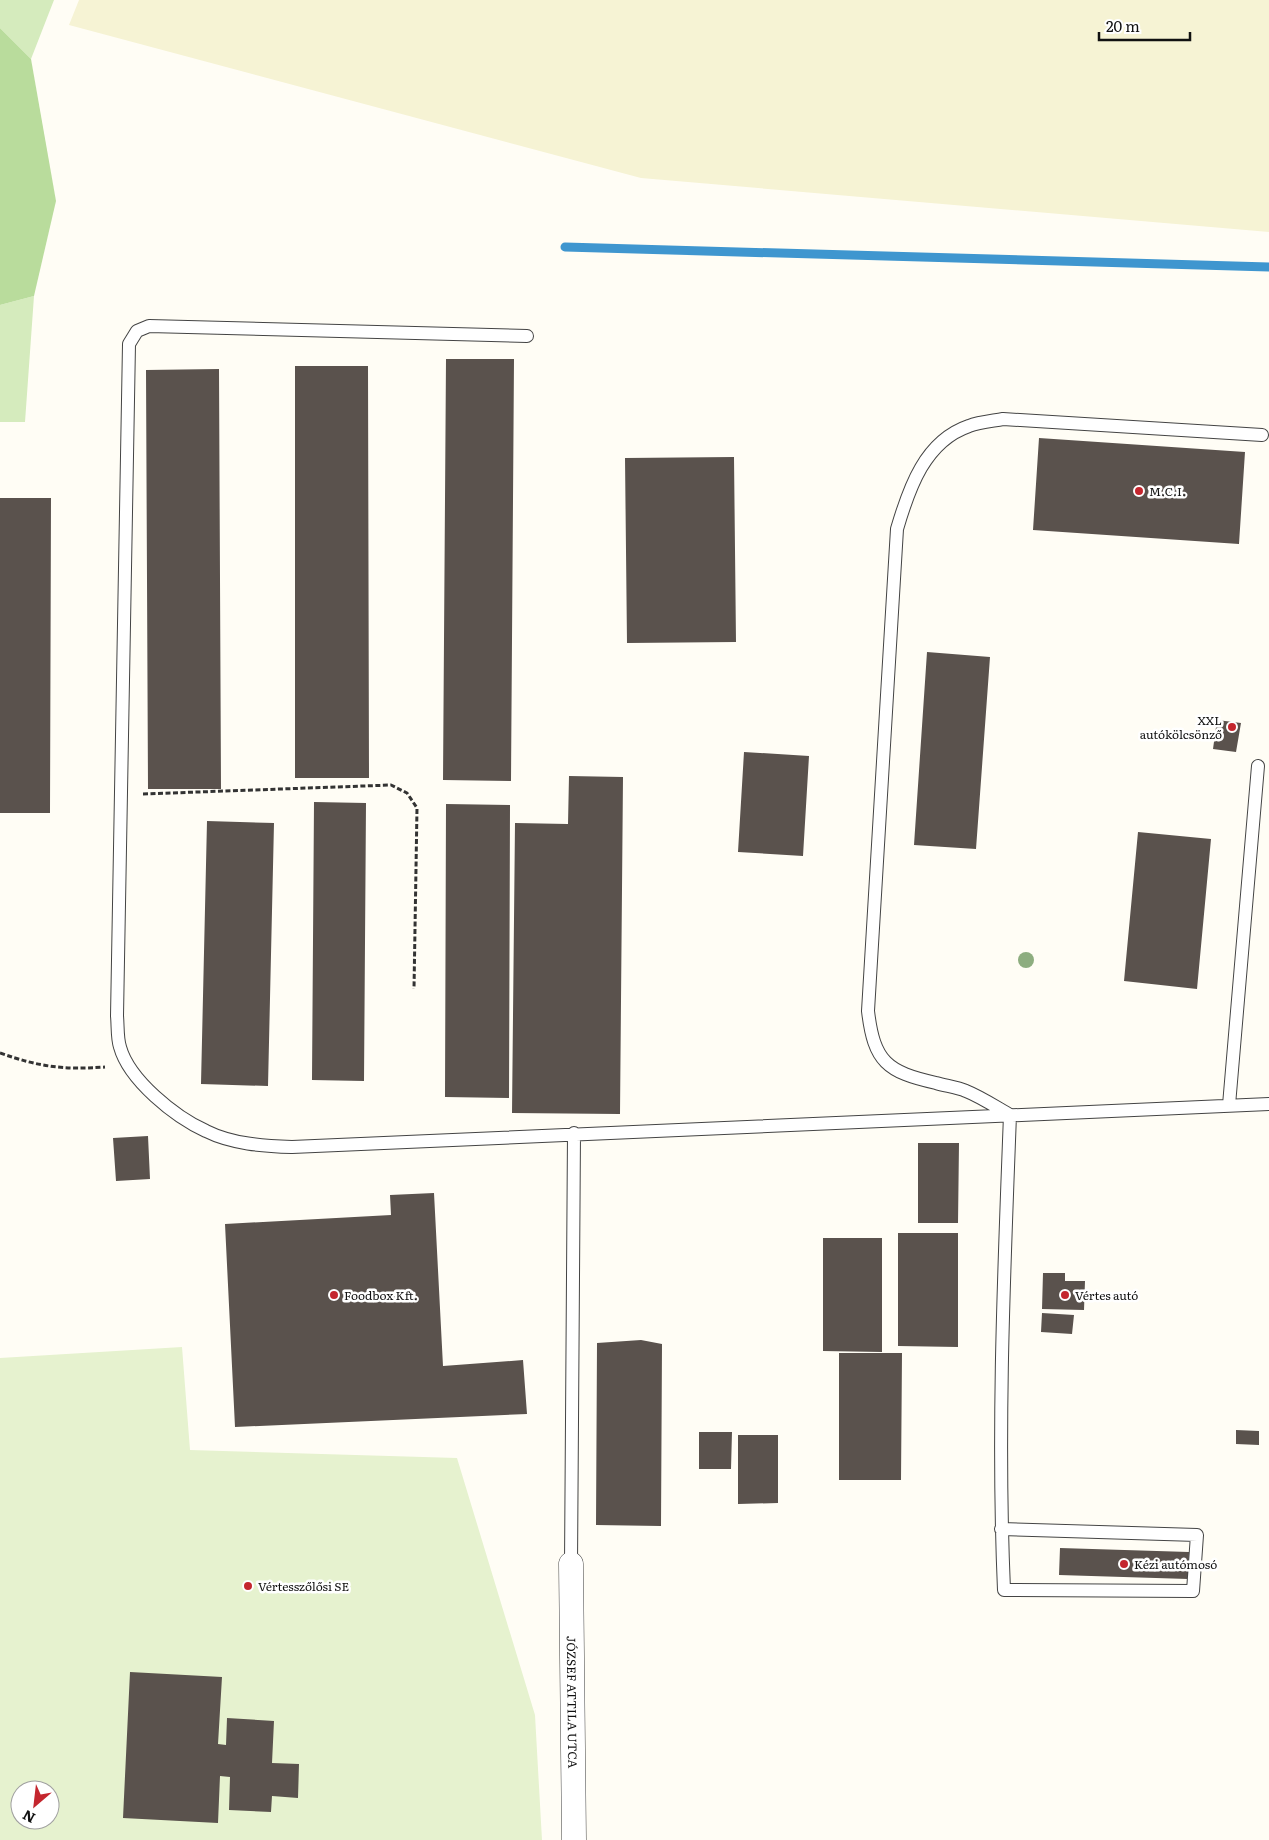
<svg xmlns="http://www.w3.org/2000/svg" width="1269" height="1840" font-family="Literata,serif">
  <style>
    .farmland { fill: #f6f3d4 }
    .green { fill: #d5ebbd }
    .forest { fill: #b9dc9c }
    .pitch { fill: #e6f2cf; fill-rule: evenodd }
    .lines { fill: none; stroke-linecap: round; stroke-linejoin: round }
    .stream { stroke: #3f96cf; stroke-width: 9 }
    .building { fill: #5a524d }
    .service-casing { stroke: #444; stroke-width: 14 }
    .minor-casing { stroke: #444; stroke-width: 25 }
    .path { stroke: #333; stroke-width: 3; stroke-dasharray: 5 2.5; stroke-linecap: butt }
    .service { stroke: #fff; stroke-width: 12 }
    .minor { stroke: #fff; stroke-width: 24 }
    .tree { fill: #8dad7f }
    .poi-dot { fill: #c4262e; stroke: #fff; stroke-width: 2 }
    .labels { text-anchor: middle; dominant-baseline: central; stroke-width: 5; stroke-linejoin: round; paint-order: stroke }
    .poi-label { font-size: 12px; fill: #111; stroke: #fff; text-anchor: start }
    .street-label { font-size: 12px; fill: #111; stroke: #fff }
  </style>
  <rect width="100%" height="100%" fill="#fffdf5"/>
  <!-- farmland -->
  <path class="farmland" d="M79 0H1269V232L641 178 69 25Z"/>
  <!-- green -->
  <path class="green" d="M0 0H54L31 59 0 28Z
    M34 296 25 422H0V305Z"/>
  <!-- forest -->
  <path class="forest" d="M0 28 31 59 56 201 34 296 0 305Z"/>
  <!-- pitch -->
  <path class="pitch" d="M182 1347 190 1450 457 1458 535 1715 542 1840H0V1358ZM20 1790H50V1820H20Z"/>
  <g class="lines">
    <!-- stream -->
    <path class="stream" d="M565 247 1269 267"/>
  </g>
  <!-- building -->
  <path class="building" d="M446 359H514L511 781 443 780Z
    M295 366H368L369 778H295Z
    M219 369 221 789H148L146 370Z
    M1039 438 1245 452 1239 544 1033 530Z
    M734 457 736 642 627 643 625 458Z
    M0 498H51L50 813H0Z
    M927 652 990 657 976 849 914 845Z
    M1217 720 1241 723 1236 752 1213 749Z
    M744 752 809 756 803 856 738 852Z
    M569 776 623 777 620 1114 512 1113 515 823 568 824Z
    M314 802 366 803 364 1081 312 1080Z
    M446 804 510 805 509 1098 445 1097Z
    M207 821 274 823 268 1086 201 1084Z
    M1138 832 1211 839 1197 989 1124 981Z
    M148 1136 150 1179 116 1181 113 1138Z
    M918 1143H959L958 1223H918Z
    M434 1193 443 1366 523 1360 527 1414 235 1427 225 1224 391 1215 390 1195Z
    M898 1233H958V1347L898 1346Z
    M823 1238H882V1352L823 1351Z
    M1043 1273H1065V1281H1085L1084 1310 1042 1309Z
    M1042 1313 1074 1315 1072 1334 1041 1332Z
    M641 1340 662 1344 661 1526 596 1525 597 1343Z
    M839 1353H902L901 1480H839Z
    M1236 1430 1259 1431V1445L1236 1444Z
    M699 1432H732L731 1469H699Z
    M738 1435H778V1503L738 1504Z
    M1060 1548 1189 1552 1188 1579 1059 1575Z
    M130 1672 222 1677 218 1744 226 1745 227 1718 274 1721 272 1763 299 1764 298 1798 272 1796 271 1812 229 1810 230 1777 220 1776 218 1823 123 1818Z"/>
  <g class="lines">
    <!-- service casing -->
    <g class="service-casing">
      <path id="service" d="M527 336 149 326 137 331 129 344 117 1016C118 1026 117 1038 120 1047 129 1080 175 1117 206 1131 232 1144 263 1146 292 1147L1269 1104
        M1229 1105 1258 766
        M1010 1115C996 1107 981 1097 966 1091 957 1087 946 1086 936 1083 887 1072 874 1062 868 1011L897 529C909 488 925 441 969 426 979 422 992 421 1003 419L1262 435
        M1001 1529 1197 1535 1193 1591 1004 1590C997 1431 1004 1273 1010 1115
        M571 1564 574 1133"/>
    </g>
    <!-- minor casing -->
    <g class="minor-casing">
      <g id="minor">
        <path id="s1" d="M571 1564 574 1840"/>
      </g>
    </g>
    <!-- path -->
    <path class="path" d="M143 794 391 785 407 793 417 808 414 989
      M0 1053C40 1067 63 1070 105 1067"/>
    <!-- service -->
    <use href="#service" class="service"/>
    <!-- minor -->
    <use href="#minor" class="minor"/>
  </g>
  <!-- trees -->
  <circle class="tree" cx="1026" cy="960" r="8"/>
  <!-- markers -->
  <g class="poi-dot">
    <circle cx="1139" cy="491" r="5"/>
    <circle cx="1232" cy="727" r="5"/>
    <circle cx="334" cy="1295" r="5"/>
    <circle cx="1065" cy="1295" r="5"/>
    <circle cx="1124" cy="1564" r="5"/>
    <circle cx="248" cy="1586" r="5"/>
  </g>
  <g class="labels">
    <!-- poi labels -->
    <g class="poi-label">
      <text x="1149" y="491">M.C.I.</text>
      <text x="1222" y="720" text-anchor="end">XXL<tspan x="1222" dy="14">autókölcsönző</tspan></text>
      <text x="344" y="1295">Foodbox Kft.</text>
      <text x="1075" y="1295">Vértes autó</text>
      <text x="1134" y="1564">Kézi autómosó</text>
      <text x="258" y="1586">Vértesszőlősi SE</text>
    </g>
    <!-- street labels -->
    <g class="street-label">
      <text stroke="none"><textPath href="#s1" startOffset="138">JÓZSEF ATTILA UTCA</textPath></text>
    </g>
  </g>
  <!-- north arrow -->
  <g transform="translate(35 1805) rotate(208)"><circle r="24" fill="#ffffff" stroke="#a0a0a0"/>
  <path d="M0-4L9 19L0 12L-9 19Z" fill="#c4262e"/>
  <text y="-8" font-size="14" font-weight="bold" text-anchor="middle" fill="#111111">N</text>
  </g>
  <!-- scale -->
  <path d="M1099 32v8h91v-8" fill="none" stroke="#111111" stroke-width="2.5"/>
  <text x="1106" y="32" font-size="15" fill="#111111" stroke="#ffffff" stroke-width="4" paint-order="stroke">20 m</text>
</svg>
